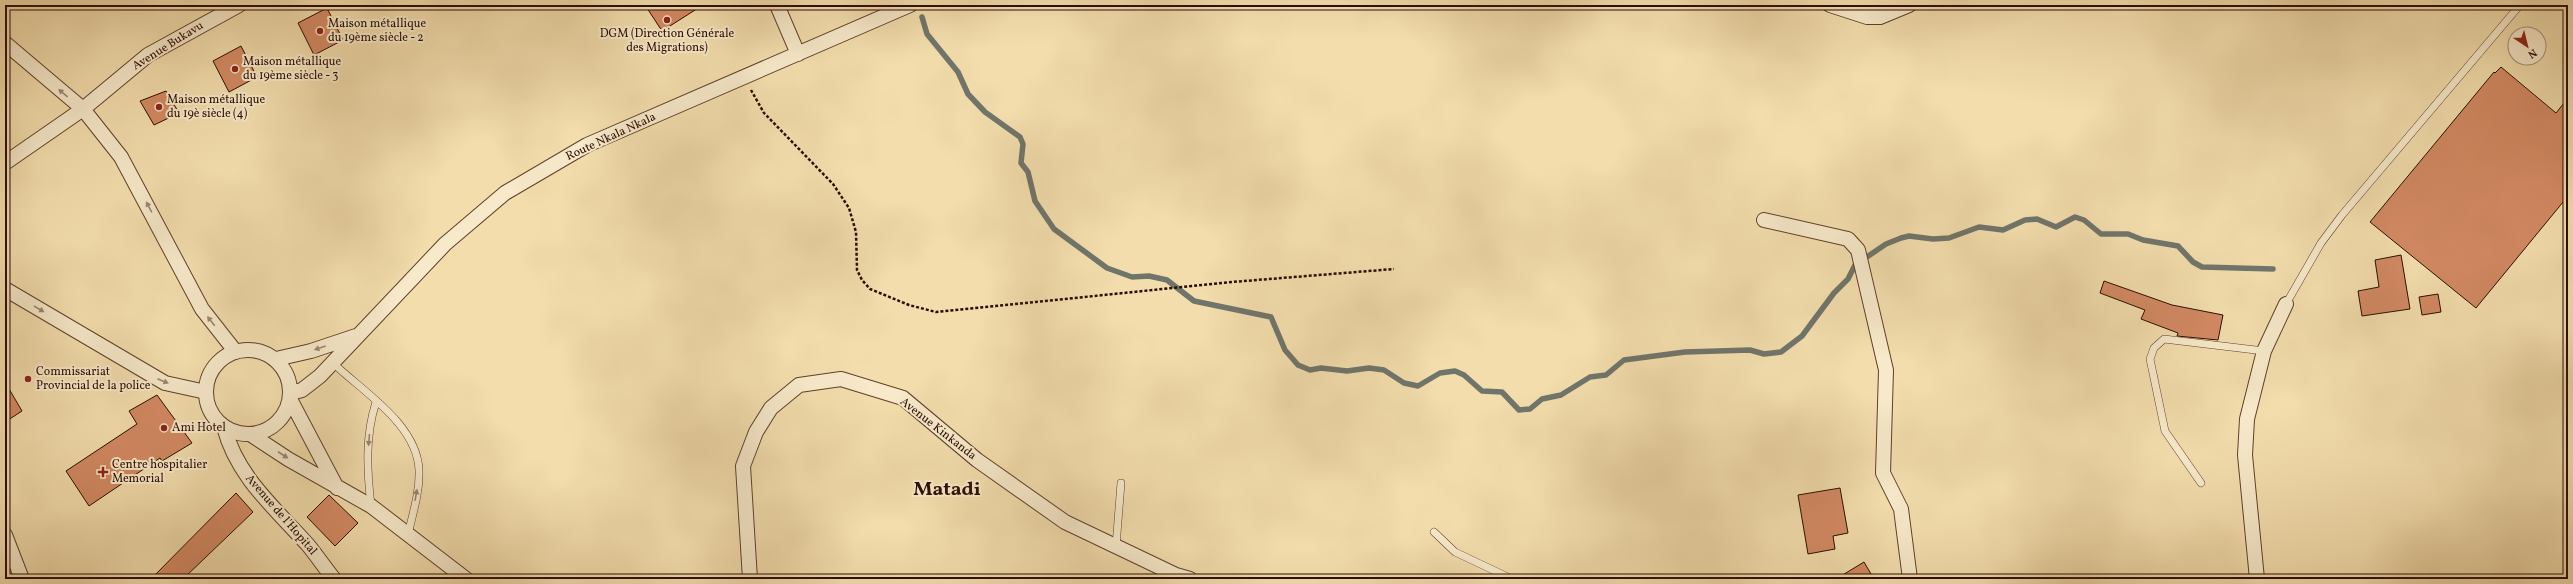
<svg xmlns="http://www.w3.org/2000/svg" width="2573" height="584" font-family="Vollkorn,serif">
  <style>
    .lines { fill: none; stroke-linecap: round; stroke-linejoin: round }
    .stream { stroke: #70756b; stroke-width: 5.5 }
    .building { fill: #d38a64; stroke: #2b0d00 }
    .service-casing { stroke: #5d412b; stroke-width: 8 }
    .minor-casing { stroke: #5d412b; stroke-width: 16 }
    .path { stroke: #2b0d00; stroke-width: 2.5; stroke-dasharray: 3 2; stroke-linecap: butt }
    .service { stroke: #f7e9ca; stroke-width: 7 }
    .minor { stroke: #f7e9ca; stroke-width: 14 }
    .oneway { fill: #9b866f }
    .poi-dot { fill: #8f2418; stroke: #f7e9ca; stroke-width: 1.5 }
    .labels { text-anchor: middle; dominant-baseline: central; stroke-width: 4; stroke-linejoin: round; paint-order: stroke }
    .poi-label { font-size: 12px; fill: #2b0d00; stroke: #f7e9ca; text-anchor: start }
    .street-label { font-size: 12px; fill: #2b0d00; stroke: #f7e9ca }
    .town-label { font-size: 20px; font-weight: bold; fill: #2b0d00; stroke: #f7e9ca }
  </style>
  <rect width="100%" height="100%" fill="#f3ddad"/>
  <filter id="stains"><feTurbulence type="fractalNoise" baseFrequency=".005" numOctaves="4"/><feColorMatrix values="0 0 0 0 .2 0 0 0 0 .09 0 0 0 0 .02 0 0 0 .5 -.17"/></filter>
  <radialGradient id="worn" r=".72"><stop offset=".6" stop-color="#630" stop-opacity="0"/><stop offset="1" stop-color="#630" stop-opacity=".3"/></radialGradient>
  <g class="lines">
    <!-- stream -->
    <path class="stream" d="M922 17 927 34 958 72 968 94 985 112 1020 137 1023 144 1021 163 1028 172 1035 201 1054 229 1107 268 1132 277 1149 276 1167 280 1194 301 1271 317 1285 350 1298 365 1310 370 1321 368 1347 371 1369 368 1384 370 1404 383 1418 386 1440 373 1455 371 1464 375 1482 391 1502 392 1519 410 1530 409 1542 399 1561 395 1590 377 1606 375 1624 360 1685 352 1750 350 1764 354 1781 352 1802 336 1834 293 1848 279 1855 265 1886 244 1901 238 1909 236 1933 239 1949 238 1979 227 2003 230 2025 220 2037 219 2056 227 2075 217 2084 220 2101 234H2128L2143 240 2178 246 2193 262 2202 267 2273 269"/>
  </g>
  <!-- building -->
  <path class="building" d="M645 5H703L662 31Z
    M327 8 343 40 314 55 298 23Z
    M241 46 257 77 229 92 213 61Z
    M2501 67 2556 113 2568 98V196L2476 308 2370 222 2494 72 2495 73Z
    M166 91 179 113 154 125 140 101Z
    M2401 255 2410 309 2362 316 2358 291 2379 287 2375 260Z
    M2104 281 2172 305 2223 315 2218 340 2177 336 2178 333 2141 319 2145 310 2100 293Z
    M2438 294 2441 312 2422 315 2419 297Z
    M5 382 22 411 5 422Z
    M157 395 192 443 162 461 160 458 89 506 66 471 137 424 129 411Z
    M1840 488 1848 533 1833 536 1835 549 1808 554 1798 495Z
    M236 493 253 512 183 579H151Z
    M329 495 358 523 335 546 307 517Z
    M1864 562 1874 579H1836Z"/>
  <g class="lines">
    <!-- service casing -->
    <g class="service-casing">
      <path id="service" d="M2286 304 2321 243 2342 215 2520 5
        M333 363C363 392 417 424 419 470 420 491 413 513 408 534
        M2201 483 2165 431 2150 359 2154 348 2164 339 2264 351
        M371 506C367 470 365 436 376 402
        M1434 532 1455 552 1512 579
        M1116 546 1121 483"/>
    </g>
    <!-- minor casing -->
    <g class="minor-casing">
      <path id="minor" d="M777 5 798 54
        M1830 5 1867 17H1880L1909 5
        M5 43 83 109 121 157 202 309 235 351
        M5 163 83 109 148 55 239 5
        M1764 220 1848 239 1858 250 1886 370 1883 473 1901 509 1910 579
        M5 289 165 383 206 392
        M206 392a42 42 0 1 1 84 0a42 42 0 1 1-84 0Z
        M276 359 311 351 356 336
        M291 393 302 390 320 376 445 244 505 193 587 145 910 5
        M290 399 337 488
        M224 427C237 477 275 508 308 545 317 556 325 568 334 579
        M250 434 288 459 371 506 466 579
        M5 535 22 579
        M750 579 743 466 756 432 771 408 799 385 841 379 903 398 977 460 1065 522 1176 575 1190 579
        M2257 579 2245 455 2247 419 2264 351 2286 304"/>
    </g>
    <!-- path -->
    <path class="path" d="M751 90 764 113 833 184 849 208 856 232 857 270 862 280 870 289 909 305 936 312 1232 282 1394 269"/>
    <!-- service -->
    <use href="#service" class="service"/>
    <!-- minor -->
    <use href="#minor" class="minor"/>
  </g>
  <!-- one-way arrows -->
  <defs><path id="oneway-solid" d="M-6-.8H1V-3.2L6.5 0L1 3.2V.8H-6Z"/></defs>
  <g class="oneway">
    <use href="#oneway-solid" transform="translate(63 93) rotate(-140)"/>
    <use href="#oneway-solid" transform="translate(149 207) rotate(-118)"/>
    <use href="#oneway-solid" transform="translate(39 309) rotate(31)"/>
    <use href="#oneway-solid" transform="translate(211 321) rotate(-128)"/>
    <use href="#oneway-solid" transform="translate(320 348) rotate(161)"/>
    <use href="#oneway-solid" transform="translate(163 381) rotate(23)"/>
    <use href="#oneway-solid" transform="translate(369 440) rotate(95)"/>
    <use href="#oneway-solid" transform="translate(283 455) rotate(33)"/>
    <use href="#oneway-solid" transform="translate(416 495) rotate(-80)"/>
  </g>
  <!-- markers -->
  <g class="poi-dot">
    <circle cx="667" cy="20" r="4"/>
    <circle cx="320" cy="31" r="4"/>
    <circle cx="235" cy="69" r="4"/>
    <circle cx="159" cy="107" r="4"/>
    <circle cx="28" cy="379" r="4"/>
    <circle cx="164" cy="428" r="4"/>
    <path d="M101 466h4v4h4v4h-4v4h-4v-4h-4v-4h4z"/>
  </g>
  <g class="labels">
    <!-- poi labels -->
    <g class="poi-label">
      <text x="328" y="24">Maison métallique<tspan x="328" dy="14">du 19ème siècle - 2</tspan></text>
      <text x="667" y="34" text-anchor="middle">DGM (Direction Générale<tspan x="667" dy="14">des Migrations)</tspan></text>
      <text x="243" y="62">Maison métallique<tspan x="243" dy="14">du 19ème siècle - 3</tspan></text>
      <text x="167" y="100">Maison métallique<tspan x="167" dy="14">du 19è siècle (4)</tspan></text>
      <text x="36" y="372">Commissariat<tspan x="36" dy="14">Provincial de la police</tspan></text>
      <text x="172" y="428">Ami Hotel</text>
      <text x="112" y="465">Centre hospitalier<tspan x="112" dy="14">Memorial</tspan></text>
    </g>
    <!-- street labels -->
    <g class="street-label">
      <text transform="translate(168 46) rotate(-32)">Avenue Bukavu</text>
      <text transform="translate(611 137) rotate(-25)">Route Nkala Nkala</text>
      <text transform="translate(938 429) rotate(38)">Avenue Kinkanda</text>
      <text transform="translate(281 515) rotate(49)">Avenue de l'Hopital</text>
    </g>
    <!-- town labels -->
    <g class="town-label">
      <text x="947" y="490">Matadi</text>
    </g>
  </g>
  <!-- margin -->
  <rect width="2573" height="584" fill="none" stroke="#f3ddad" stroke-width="20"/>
  <rect x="6" y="6" width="2561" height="572" fill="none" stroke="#2b0d00" stroke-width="2"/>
  <rect x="10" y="10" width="2553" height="564" fill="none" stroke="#2b0d00"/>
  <!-- north arrow -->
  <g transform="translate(2527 46) rotate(145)"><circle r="19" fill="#f7e9ca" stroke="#a59179"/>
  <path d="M0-3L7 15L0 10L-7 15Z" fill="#8f2418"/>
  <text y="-6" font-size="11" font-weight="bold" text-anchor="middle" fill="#2b0d00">N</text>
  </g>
  <rect width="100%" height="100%" filter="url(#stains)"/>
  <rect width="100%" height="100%" fill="url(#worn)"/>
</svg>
